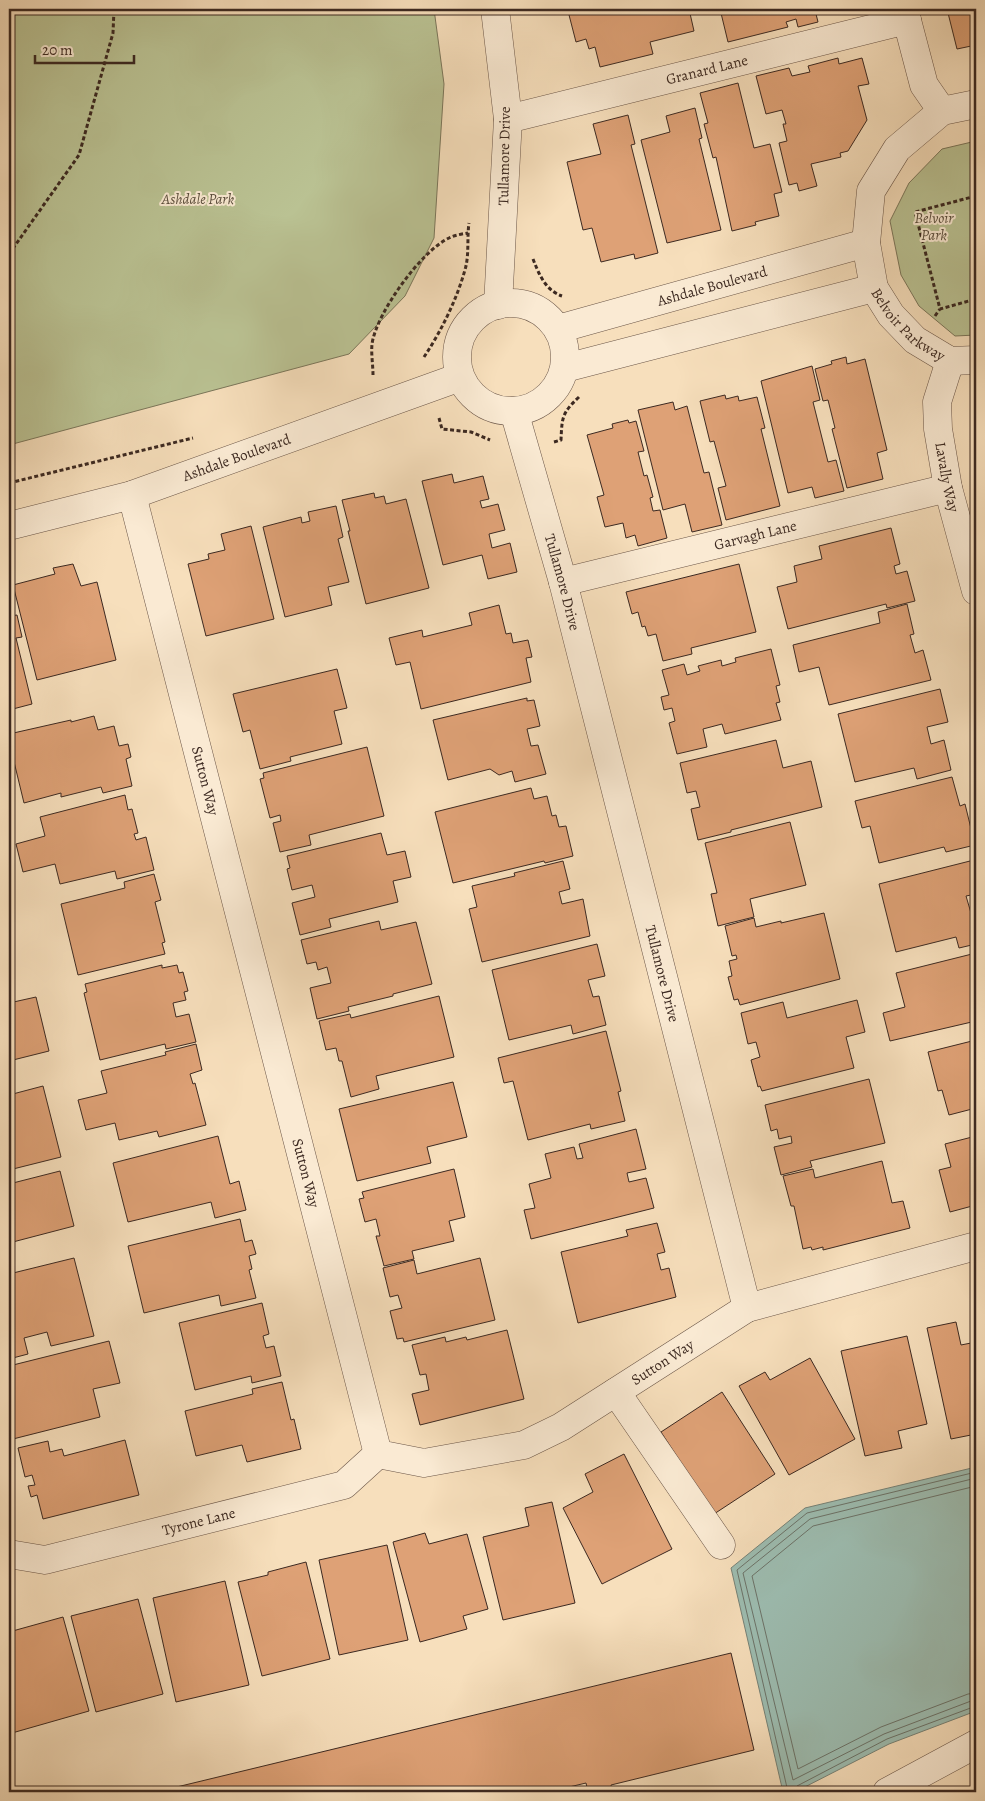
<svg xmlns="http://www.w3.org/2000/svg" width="985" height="1801" font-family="Alegreya,serif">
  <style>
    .green { fill: #bac293; stroke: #7b765a }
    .water { fill: #9dbdb1; stroke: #768277 }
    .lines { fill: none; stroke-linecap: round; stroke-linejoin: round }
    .shore { stroke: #6c7369; stroke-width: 1 }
    .building { fill: #dea176; stroke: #3c2921 }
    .minor-casing { stroke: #6b5648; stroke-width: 29 }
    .path { stroke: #3c2921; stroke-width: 3; stroke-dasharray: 4 2.5; stroke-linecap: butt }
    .minor { stroke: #faead3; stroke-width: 28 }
    .labels { text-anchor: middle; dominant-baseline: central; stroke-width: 4; stroke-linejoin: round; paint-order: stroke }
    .street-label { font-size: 15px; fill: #3c2921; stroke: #faead3 }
    .park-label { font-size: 15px; font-style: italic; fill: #5c4f3e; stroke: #faead3 }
  </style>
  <rect width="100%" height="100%" fill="#f7dfbc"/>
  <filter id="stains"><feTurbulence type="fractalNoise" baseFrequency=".004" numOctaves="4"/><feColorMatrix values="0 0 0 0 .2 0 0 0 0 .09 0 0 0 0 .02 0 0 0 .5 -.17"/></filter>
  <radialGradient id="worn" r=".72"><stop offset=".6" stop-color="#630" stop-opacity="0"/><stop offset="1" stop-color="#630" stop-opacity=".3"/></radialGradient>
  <!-- green -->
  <path class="green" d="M9 9H434L444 84 434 238 405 296 349 354 9 445Z
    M976 141V335L955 336 919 306 901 275 890 221 909 183 942 149Z"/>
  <!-- water -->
  <path class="water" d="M976 1467V1711L889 1744 795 1792H783L731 1568 805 1508Z"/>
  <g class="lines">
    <!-- shore -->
    <path class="shore" d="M976 1478 810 1519 743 1573 793 1780 884 1734 971 1701 976 1700
      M976 1486 813 1526 752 1576 798 1769 881 1727 968 1694 976 1693
      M788 1792 737 1570 807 1513 976 1472
      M794 1792 797 1786 887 1739 976 1706"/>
  </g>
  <!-- building -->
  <path class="building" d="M576 9H689L694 31 650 42 653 54 600 67 595 47 589 49 586 39 576 42 568 11Z
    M720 9H831V10L816 14 818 22 798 27 796 19 786 22 788 27 728 42Z
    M947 9H976V45L957 49Z
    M838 58 839 64 862 58 869 84 858 86 867 120 848 151 840 153 841 157 811 164 817 186 799 191 797 183 789 185 779 143 787 141 783 124H786L782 110 766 114 756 76 789 68 792 76 810 72 808 66Z
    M738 83 754 148 770 144 782 192 774 194 779 216 755 222 756 225 732 231 716 157 713 158 704 124 708 123 700 93Z
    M695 108 702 138 699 139 721 230 667 243 641 140 670 132 666 116Z
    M628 115 635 144 631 145 658 253 635 259 634 254 601 262 592 228 583 230 567 162 601 154 593 124Z
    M846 357 847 364 865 359 887 450 877 453 883 479 847 488 832 429 835 428 828 400 823 401 815 369 832 364 831 361Z
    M812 366 820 400 813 402 828 462 836 460 844 491 815 498 812 487 788 493 761 381Z
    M725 395 726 399 738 396 739 401 757 397 765 428 761 429 780 506 726 520 718 488 726 486 714 441 710 442 700 401Z
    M673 402 675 410 687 406 704 473 709 472 722 525 692 532 685 504 663 510 638 410Z
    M628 420 629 423 636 421 644 451 638 452 644 476 647 475 653 497 650 498 653 511 660 510 667 538 638 546 635 535 626 538 623 523 605 527 597 497 604 495 587 435 613 428 612 424Z
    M452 474 454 483 483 476 489 499 480 501 482 508 498 504 505 530 489 534 492 548 510 543 517 572 488 579 482 555 443 565 422 481Z
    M374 493 375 498 384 496 386 504 406 499 429 588 366 604 348 531H350L342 500Z
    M336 506 343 537 338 539 349 582 328 587 332 605 285 617 263 527 301 517 302 523 310 521 308 512Z
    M251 526 274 619 206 636 188 564 209 559 208 554 225 550 221 534Z
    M891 528 900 564 894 566 896 574 907 571 915 601 887 608 886 604 788 629 777 587 797 582 794 566 822 559 819 546Z
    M73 564 81 586 97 582 116 660 37 680 13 585 55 574 53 568Z
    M739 564 756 632 691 648 692 654 663 661 656 634 648 636 645 626 642 627 638 612 632 614 626 592Z
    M907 604 914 634 910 635 915 653 923 650 931 680 829 705 819 667 799 672 793 645 880 623 878 612Z
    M499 605 506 634 511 633 513 643 528 640 532 657 526 658 531 682 421 709 410 662 396 665 389 638 422 630 423 637 472 625 469 613Z
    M9 612 10 616 17 615 22 637 16 638 32 704 9 710Z
    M771 649 780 685 776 686 780 702 776 703 781 720 725 734 722 724 703 729 707 747 677 754 669 723 675 721 672 708 664 710 661 697 669 695 662 670 684 664 687 675 700 671 698 666 721 660 722 666 736 662 735 658Z
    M337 669 347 708 334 711 342 744 290 757 291 761 260 769 250 730 243 732 233 694Z
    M940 689 948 722 927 727 931 744 944 740 951 770 917 779 914 768 855 782 838 714Z
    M527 698V701L534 700 540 726 527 729 531 746 538 745 546 774 515 782 512 771 499 775 490 769 448 780 433 720Z
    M94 716 98 730 114 726 119 746 128 744 131 757 126 759 132 786 103 793 101 787 61 797V793L24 803 9 741V734L71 720V722Z
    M776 740 783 768 811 761 822 807 731 830V832L698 840 691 809 700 807 696 791 687 793 680 763Z
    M367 747 384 816 309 835 311 845 280 852 273 823 281 821 280 815 270 818 260 779 264 778 263 773Z
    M952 777 960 806 965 804 975 845 946 852 944 847 879 863 870 826 862 828 855 801Z
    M531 788 534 799 547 796 552 816 556 815 559 827 566 826 573 856 545 863 544 861 453 883 435 812Z
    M125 795 128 810 132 809 138 833 134 834 136 840 146 837 154 870 117 879 115 871 60 884 55 864 23 872 16 844 45 836 40 817Z
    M790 822 806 885 750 899 754 917 718 926 711 894 717 893 705 843Z
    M381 833 387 855 405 851 411 877 393 881 398 902 329 919 331 927 300 935 292 903 315 897 312 885 292 890 287 869 290 868 287 856Z
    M974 860 976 869V894L966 896 971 913 976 912V944L959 948 956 937 896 952 879 884Z
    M563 861 570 889 559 892 562 904 583 899 590 936 482 962 469 909 477 907 472 886 515 876 514 873Z
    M154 874 161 900 155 902 165 942 162 943 165 954 78 975 61 904 125 888 124 882Z
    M824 913 840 979 740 1005 738 999 734 1000 728 977 732 976 729 961 737 959 736 955 732 956 725 926 754 918 756 927 781 921V923Z
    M379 921 381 930 416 922 432 984 393 994V996L348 1007 349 1011 317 1019 310 988 331 983 327 967 318 970 316 962 307 964 301 940Z
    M597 944 605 976 588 980 593 997 599 996 606 1025 573 1034 571 1025 509 1040 492 970Z
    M976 953V1021L890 1041 883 1013 905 1007 896 973Z
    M162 965V968L177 965 179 973 183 972 188 991 184 992 186 1000 173 1003 176 1017 189 1014 196 1042 166 1049 165 1044 100 1060 84 993 87 992 85 984Z
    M439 996 454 1057 376 1076 379 1089 351 1097 342 1061H339L336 1048 326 1050 319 1021 350 1014 351 1018Z
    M36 997 49 1051 9 1061V1003Z
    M857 1000 865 1032 846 1037 854 1068 762 1091 760 1086 758 1087 751 1060 760 1057 756 1042 748 1044 741 1013 783 1002 787 1018Z
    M606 1031 621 1091 618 1092 625 1121 591 1129 590 1124 528 1140 513 1081 504 1083 498 1058Z
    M976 1040V1108L949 1115 942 1090 938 1091 928 1052Z
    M196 1044 202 1070 190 1074 193 1084 195 1083 206 1125 159 1137 157 1131 119 1140 115 1123 86 1130 78 1100 107 1093 101 1071 166 1055 165 1052Z
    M869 1079 885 1143 810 1161 812 1167 781 1175 774 1147 792 1143 791 1136 779 1139 777 1129 771 1131 765 1105Z
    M453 1082 467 1137 427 1147 431 1163 357 1181 339 1109Z
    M43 1086 61 1157 9 1170V1095Z
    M636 1129 646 1169 627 1173 629 1182 646 1178 654 1208 531 1239 524 1210 535 1208 529 1184 551 1178 545 1154 574 1147 577 1159 583 1158 579 1144Z
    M218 1136 230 1184 239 1181 246 1210 215 1218 211 1202 128 1222 113 1163Z
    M976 1136V1205L950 1212 939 1170 951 1167 945 1144Z
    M882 1161 892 1203 903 1201 910 1228 823 1250V1247L812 1250 811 1247 803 1249 794 1206H791L783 1176 813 1169 815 1178Z
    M454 1169 465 1217 449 1221 454 1241 412 1251 414 1259 384 1266 376 1236H380L376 1219 365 1222 359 1199 364 1198 362 1192Z
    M60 1171 74 1226 9 1243V1184Z
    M240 1219 245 1242 252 1240 256 1254 249 1256 252 1269 249 1270 256 1298 221 1306 219 1295 144 1313 128 1246Z
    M657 1223 665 1252 657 1254 661 1270 669 1268 676 1297 578 1323 561 1252 628 1236 626 1230Z
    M74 1258 94 1336 51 1346 47 1332 24 1338 28 1354 9 1359V1274Z
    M480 1258 495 1320 404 1342 403 1338 397 1339 390 1311 402 1308 398 1295 390 1297 383 1268 414 1260 417 1274Z
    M262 1303 269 1334 263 1336 266 1348 274 1346 281 1376 252 1383 251 1376 195 1390 179 1323Z
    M956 1322 961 1345 976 1342V1434L951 1439 927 1328Z
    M507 1330 524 1399 420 1425 412 1394 429 1390 426 1374 420 1375 412 1345 445 1337 446 1342 466 1337 467 1340Z
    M907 1336 927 1424 898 1431 902 1448 865 1456 841 1351Z
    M109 1341 120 1383 93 1389 100 1417 9 1440V1366Z
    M810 1358 855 1439 789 1475 739 1386 765 1372 770 1380Z
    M282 1382 291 1420 294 1419 301 1449 247 1462 242 1445 196 1456 185 1411 253 1394 252 1389Z
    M722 1392 775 1474 714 1514 661 1432Z
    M125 1440 139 1495 43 1519 37 1495 31 1497 28 1486 35 1485 32 1475 25 1477 18 1448 48 1441 50 1452 62 1449 64 1456Z
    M624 1454 672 1549 602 1584 563 1508 593 1492 585 1474Z
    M552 1502 575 1603 503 1620 483 1537 529 1526 525 1508Z
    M425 1533 429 1544 467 1534 488 1609 463 1616 467 1629 420 1642 393 1542Z
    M387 1545 408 1640 339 1655 319 1560Z
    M306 1562 330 1659 262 1676 238 1582 268 1575V1572Z
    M225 1581 249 1685 176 1702 153 1598Z
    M138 1599 163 1694 96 1712 71 1616Z
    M63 1617 89 1711 12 1733 9 1722V1632Z
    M731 1653 754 1750 611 1785 612 1792H588L586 1783 548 1792H156Z"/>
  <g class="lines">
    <!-- minor casing -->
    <g class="minor-casing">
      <g id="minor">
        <path d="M495 9 508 119 498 305"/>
        <path d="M904 9 924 85 942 111"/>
        <path id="s1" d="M976 104 942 111 897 149 871 191 866 243 874 288 891 315 915 340 950 361 976 360"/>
        <path id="s2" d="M508 119 907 20"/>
        <circle cx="511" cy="357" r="54"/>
        <path id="s3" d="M558 329 866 243"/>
        <path id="s4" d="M950 361 937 402 938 429 948 488 976 591"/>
        <path d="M565 368 874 288"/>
        <path id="s5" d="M514 411 563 582 747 1308 976 1246"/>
        <path id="s6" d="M132 495 378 1454 424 1463 524 1445 561 1427 747 1308"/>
        <path id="s7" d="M9 526 132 495 460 377"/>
        <path id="s8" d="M563 582 948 488"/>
        <path d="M616 1392 721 1545"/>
        <path id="s9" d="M9 1554 45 1560 344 1485 378 1454"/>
        <path d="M887 1792 976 1744"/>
      </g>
    </g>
    <!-- path -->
    <path class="path" d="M976 196 915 212 940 309 976 299
      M9 254 79 155 113 33 114 9
      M533 259C539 274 545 290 562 296
      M935 316 940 309
      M424 357C442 330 458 297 466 266 469 252 467 237 469 223
      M373 375C373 365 371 354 372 344 376 314 421 251 449 238 455 235 462 234 468 233
      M439 418 442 429 471 432 490 440
      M554 442 561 440C562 417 562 413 579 397
      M9 483 193 438"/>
    <!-- minor -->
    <use href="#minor" class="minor"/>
  </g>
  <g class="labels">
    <!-- street labels -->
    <g class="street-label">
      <text stroke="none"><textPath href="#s2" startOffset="205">Granard Lane</textPath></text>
      <text transform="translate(504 156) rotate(-89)">Tullamore Drive</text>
      <text stroke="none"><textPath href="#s3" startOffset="160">Ashdale Boulevard</textPath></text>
      <text stroke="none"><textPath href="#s1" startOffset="292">Belvoir Parkway</textPath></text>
      <text stroke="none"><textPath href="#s7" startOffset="238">Ashdale Boulevard</textPath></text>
      <text stroke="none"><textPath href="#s4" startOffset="119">Lavally Way</textPath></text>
      <text stroke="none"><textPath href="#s8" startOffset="198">Garvagh Lane</textPath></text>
      <text stroke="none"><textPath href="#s5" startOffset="178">Tullamore Drive</textPath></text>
      <text stroke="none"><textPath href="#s6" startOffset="295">Sutton Way</textPath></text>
      <text stroke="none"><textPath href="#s5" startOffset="582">Tullamore Drive</textPath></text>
      <text stroke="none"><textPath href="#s6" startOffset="700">Sutton Way</textPath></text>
      <text stroke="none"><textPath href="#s6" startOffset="1300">Sutton Way</textPath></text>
      <text stroke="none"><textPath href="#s9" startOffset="195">Tyrone Lane</textPath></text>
    </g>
    <!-- park labels -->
    <g class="park-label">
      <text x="198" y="199">Ashdale Park</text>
      <text x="934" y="218">Belvoir<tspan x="934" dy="17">Park</tspan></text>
    </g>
  </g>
  <!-- margin -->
  <rect width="985" height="1801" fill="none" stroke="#f7dfbc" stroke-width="30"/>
  <rect x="10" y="10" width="965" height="1781" fill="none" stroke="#3c2921" stroke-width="2.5"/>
  <rect x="15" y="15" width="955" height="1771" fill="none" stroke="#3c2921"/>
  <!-- scale -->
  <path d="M35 55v8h99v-8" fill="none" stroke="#3c2921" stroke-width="2.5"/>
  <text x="42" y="55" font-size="15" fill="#3c2921" stroke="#faead3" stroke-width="4" paint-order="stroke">20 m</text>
  <rect width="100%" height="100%" filter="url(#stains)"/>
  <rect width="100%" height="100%" fill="url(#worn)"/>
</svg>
